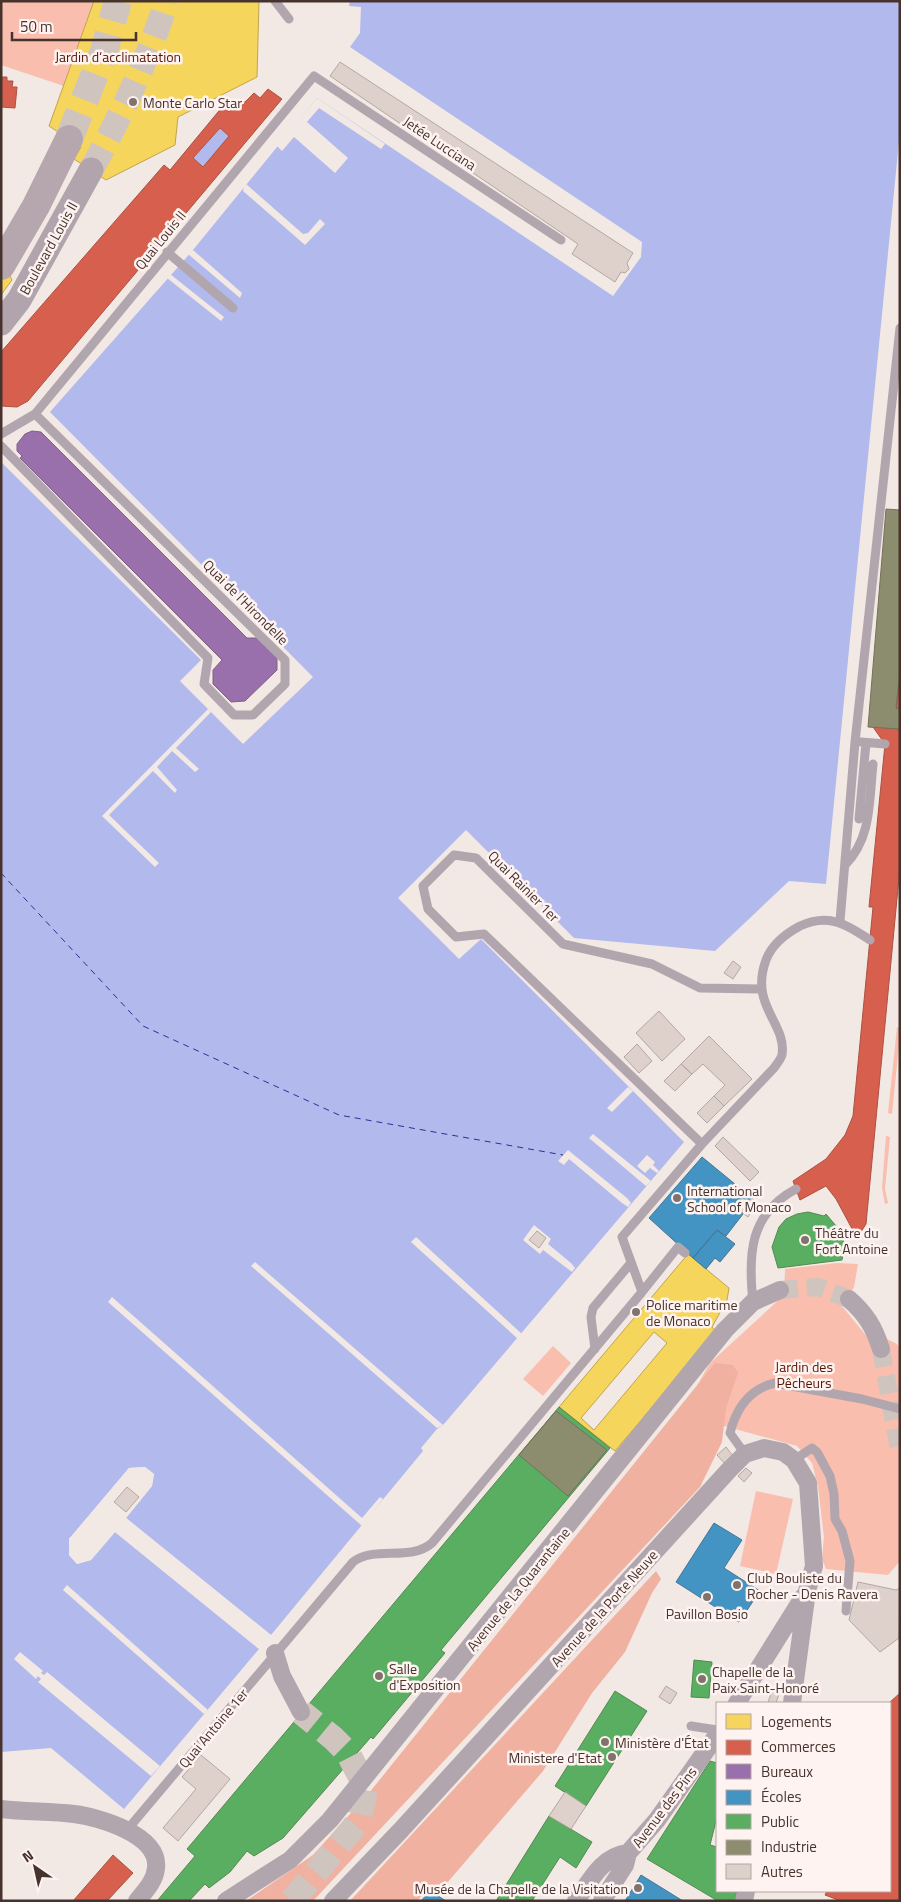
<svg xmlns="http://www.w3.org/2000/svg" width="901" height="1902" font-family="'Titillium Web',sans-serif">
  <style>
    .green { fill: #f9beae }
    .forest { fill: #f0b1a0 }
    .water { fill: #b2b9ec }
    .pier { fill: #f2e8e4 }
    .homes { fill: #f6d55c; stroke: #c1a44e; fill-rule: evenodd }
    .shops { fill: #d6604d; stroke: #ab5243; fill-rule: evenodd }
    .offices { fill: #9970ab; stroke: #805e85 }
    .schools { fill: #4393c3; stroke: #447696 }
    .public { fill: #5aae61; stroke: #548951 }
    .industry { fill: #8c8c6e; stroke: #77715a }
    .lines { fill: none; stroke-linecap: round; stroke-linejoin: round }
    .ferry { stroke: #2e2e97; stroke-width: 1; stroke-dasharray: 6 5; stroke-linecap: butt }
    .building { fill: #ded1cb; stroke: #b3a8a1 }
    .minor-tunnel { stroke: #d0c4bf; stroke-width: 18; stroke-dasharray: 18 9; stroke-linecap: butt }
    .secondary-tunnel { stroke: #d0c4bf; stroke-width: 25; stroke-dasharray: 25 12; stroke-linecap: butt }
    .primary-tunnel { stroke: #d0c4bf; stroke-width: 28; stroke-dasharray: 28 14; stroke-linecap: butt }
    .service { stroke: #b2a6ae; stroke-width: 9 }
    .minor { stroke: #b2a6ae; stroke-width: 18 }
    .secondary { stroke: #b1a4ac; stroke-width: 25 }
    .primary { stroke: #b6a7ae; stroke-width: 28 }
    .poi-dot { fill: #82726d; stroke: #fef3f1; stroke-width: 2 }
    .labels { text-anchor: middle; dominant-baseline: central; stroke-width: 5; stroke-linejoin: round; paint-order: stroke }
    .park-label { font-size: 14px; fill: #581605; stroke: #fef3f1 }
    .poi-label { font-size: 14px; fill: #46332d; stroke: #fef3f1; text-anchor: start }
    .street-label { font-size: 14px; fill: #46332d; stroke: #fef3f1 }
  </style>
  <rect width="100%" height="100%" fill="#f2e8e4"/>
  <!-- green -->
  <path class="green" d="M1 1H220L134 129 61 85 1 65Z
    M897 1027 900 1028V1035L892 1114 888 1113Z
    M886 1136 890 1137 885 1189 888 1203 885 1204 882 1188Z
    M837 1263 858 1264 854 1287 842 1306 873 1344 887 1339 897 1344 900 1349V1561L888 1575 826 1569 822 1559 824 1537 818 1486 812 1463 797 1446 681 1414 710 1363 784 1295 785 1269Z
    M553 1346 571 1363 543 1396 523 1379Z
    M756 1491 793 1499 776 1574 740 1566Z"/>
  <!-- forest -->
  <path class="forest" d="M715 1363 733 1365 738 1373 726 1408 722 1442 700 1487 313 1901H246L313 1855 369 1793Z
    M656 1571 661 1579 652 1593 625 1652 592 1693 543 1771 441 1890 431 1886 417 1901H350Z"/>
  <!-- water -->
  <path class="water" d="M350 1H900V131L826 884 789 881 715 951 574 938 466 830 398 898 459 959 481 939 684 1142 444 1424 437 1429 421 1448 423 1451 271 1635 126 1518 152 1486 154 1474 145 1467 129 1468 69 1539V1555L77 1564 91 1560 115 1532 259 1649 124 1809 51 1748 1 1752V462L201 660 180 681 243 744 313 677 50 412 193 250 317 98 613 296 641 257 642 242 350 47 360 33 361 7 349 6Z
    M220 128 229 136 203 167 193 158Z"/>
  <!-- pier -->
  <path class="pier" d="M317 98 385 144 381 149 319 108 307 122 348 158 335 173 294 137 282 151 277 146Z
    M245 183 303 234 308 233 320 219 325 224 305 245 243 191Z
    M193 250 242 293 240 298 188 254Z
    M170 274 224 317 221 321 167 278Z
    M208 709 211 712 176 748 199 769 195 772 172 751 157 767 177 790 175 793 153 771 109 815 159 863 155 867 102 816Z
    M628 1087 633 1091 612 1112 607 1108Z
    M593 1134 651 1181 646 1186 589 1138Z
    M568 1150 627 1198 631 1203 628 1207 622 1203 569 1159 564 1165 558 1161Z
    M647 1155 655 1162 653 1165 659 1171 657 1173 650 1168 645 1173 637 1166Z
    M534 1225 551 1239 548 1244 571 1263 575 1268 572 1272 543 1250 540 1254 523 1240Z
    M416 1237 522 1334 518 1339 411 1242Z
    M255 1262 443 1425 437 1428 251 1266Z
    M112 1297 362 1518 380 1497 383 1499 362 1526 108 1302Z
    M145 1467 154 1474 152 1486 126 1518 271 1635 269 1637 124 1519V1516L149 1485 151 1475 144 1469 130 1470 71 1540V1554L78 1561 90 1558 113 1530H116L260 1647 259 1649 115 1532 91 1560 77 1564 69 1555V1539L129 1468Z
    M67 1585 208 1710 204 1714 63 1590Z
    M20 1652 43 1671 41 1673 44 1675 47 1672 160 1766 151 1776 38 1682 41 1679 38 1676 36 1679 14 1659Z"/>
  <!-- homes -->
  <path class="homes" d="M94 1H259L257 77 178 117 175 145 106 180 74 159 81 147 49 126Z
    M1 273 9 274 12 280 1 295Z
    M688 1254 729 1288 727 1300 712 1327 716 1332 615 1451 559 1407ZM654 1332 667 1343 594 1430 581 1418Z"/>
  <!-- shops -->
  <path class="shops" d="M1 77H7V81H13L12 87H17L15 108 1 107Z
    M268 89 282 99 28 401 17 407 1 406V352L164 165 170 170 223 106 229 112 240 99 245 102 254 93 260 98ZM220 128 229 136 203 167 193 158Z
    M900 673V709L896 708Z
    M873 727 900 729V867L866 1224 857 1238 836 1199 826 1186 800 1200 793 1181 826 1159 845 1135 853 1116 873 907H869L885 744Z
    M900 1693V1901H841L825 1895 827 1891H890L889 1703Z
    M113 1855 133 1873 107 1901H73Z"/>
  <!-- offices -->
  <path class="offices" d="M32 431 41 432 247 638H259L277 656V670L245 701 231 702 213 684V670L222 660 20 458 22 456 17 451V444L25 434Z"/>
  <!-- schools -->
  <path class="schools" d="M702 1157 752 1198 748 1202 743 1198 735 1207 743 1214 726 1236 717 1230 693 1258 649 1218Z
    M717 1230 735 1244 720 1262 715 1258 706 1269 693 1258Z
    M714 1523 742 1540 724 1568 760 1591 739 1622 676 1582Z
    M641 1875 683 1901H625Z
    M430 1891 446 1901H421Z"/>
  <!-- public -->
  <path class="public" d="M808 1212 824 1216 826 1214 837 1227 843 1237 844 1249 842 1260 778 1268 772 1247 779 1227 786 1219 797 1214Z
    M559 1407 610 1448 441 1650 445 1653 373 1739 371 1737 283 1838 254 1856 247 1851 230 1872 209 1888 205 1884 189 1901H157L195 1856 187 1849Z
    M694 1660 712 1662 709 1698 691 1697Z
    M615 1691 647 1711 586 1806 555 1786Z
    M710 1761 717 1763V1817L710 1845 717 1847V1891H737L735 1901H718L647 1859Z
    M549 1816 592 1842 576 1868 560 1857 532 1901H496Z"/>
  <!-- industry -->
  <path class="industry" d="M886 509 900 510V673L896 708 900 709V729L868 727Z
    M556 1411 607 1450 568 1496 519 1455Z"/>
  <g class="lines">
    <!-- ferry -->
    <path class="ferry" d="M1 873 143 1026 339 1115 563 1155"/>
  </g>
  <!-- building -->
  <path class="building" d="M340 62 633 253 627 263 629 269 625 273 621 272 615 282 572 254 578 244 330 76Z
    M733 961 741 967 733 979 724 973Z
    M659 1011 685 1039 662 1061 636 1033Z
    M709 1036 752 1079 724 1106 714 1096 725 1085 703 1064 692 1074 681 1064Z
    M637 1044 652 1061 639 1073 624 1057Z
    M681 1064 692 1074 675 1091 664 1081Z
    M714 1096 724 1106 707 1123 697 1113Z
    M723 1137 759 1172 750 1181 715 1146Z
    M743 1198 748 1202 752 1198 757 1203 748 1217 735 1207Z
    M537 1231 546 1238 539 1248 529 1240Z
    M726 1447 733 1456 726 1465 717 1455Z
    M746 1468 752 1473 744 1482 738 1476Z
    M127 1487 139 1497 126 1512 114 1502Z
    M858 1582 896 1590 900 1588 899 1638 880 1652 849 1620Z
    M666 1686 677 1693 670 1704 659 1697Z
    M773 1689 780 1691 776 1703 768 1702Z
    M201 1755 230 1779 178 1841 163 1828 196 1789 182 1777Z
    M565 1792 586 1806 571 1829 549 1816Z"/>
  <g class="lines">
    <!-- minor-tunnel -->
    <path class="minor-tunnel" d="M780 1290 818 1287 849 1299
      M881 1349 900 1455"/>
    <!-- secondary-tunnel -->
    <path class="secondary-tunnel" d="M91 170C121 116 147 61 167 1
      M292 1901 359 1821 366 1788 348 1753 333 1738 301 1712"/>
    <!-- primary-tunnel -->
    <path class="primary-tunnel" d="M69 139 104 51 118 1"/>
    <!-- service -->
    <path class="service" d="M275 1 289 19
      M167 252 233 308
      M1 434 35 414 314 76 561 240
      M1 446 208 658 204 684 234 715H253L285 684V660L35 414
      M861 742 885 744
      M859 819 866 743
      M845 865C872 838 869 800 873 764
      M840 921 855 742 900 328
      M702 1144 484 934 456 937 428 909 423 886 454 855 476 858 563 944 652 964 700 988 760 989
      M642 1292 678 1247 685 1253
      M753 1302C748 1255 749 1214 796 1189
      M595 1349 591 1317 593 1308 630 1264
      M745 1454 730 1433C736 1409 749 1389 775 1383L862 1399 900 1409
      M794 1460 812 1448 817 1452 830 1476 834 1494 835 1519 842 1531 850 1561 846 1611
      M691 1726 717 1730
      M127 1830 353 1562C375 1545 410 1562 432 1543L642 1292 622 1237 702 1144 774 1068C776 1065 781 1059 782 1055 787 1023 749 1006 766 960 772 944 785 934 800 926 829 913 846 924 870 940"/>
    <!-- minor -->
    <path class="minor" d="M849 1299C866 1314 874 1327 881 1349
      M275 1653 282 1676 301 1712
      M737 1703 804 1596
      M1 1809C25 1812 50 1811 74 1814 99 1817 160 1835 156 1868 155 1881 145 1891 137 1901
      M628 1853 657 1820 717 1735
      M226 1901 290 1860 330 1820 725 1330 753 1302 780 1290
      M333 1901 401 1830 729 1470 745 1454 764 1448 783 1452 794 1460 808 1483 814 1566 807 1591 792 1703
      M576 1901C590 1881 602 1856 628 1853
      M602 1901 625 1865 628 1853
      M744 1901 746 1891"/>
    <!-- secondary -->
    <path class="secondary" d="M1 323 19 300 91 170"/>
    <!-- primary -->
    <path class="primary" d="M1 266 36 206 69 139"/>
  </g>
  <!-- markers -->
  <g class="poi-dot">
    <circle cx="133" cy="102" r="5"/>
    <circle cx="677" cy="1198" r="5"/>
    <circle cx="805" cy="1240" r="5"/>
    <circle cx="636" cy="1312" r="5"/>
    <circle cx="737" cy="1585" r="5"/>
    <circle cx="707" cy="1597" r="5"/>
    <circle cx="379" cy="1676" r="5"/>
    <circle cx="702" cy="1679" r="5"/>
    <circle cx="605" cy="1742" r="5"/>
    <circle cx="612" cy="1757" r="5"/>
    <circle cx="638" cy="1888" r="5"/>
  </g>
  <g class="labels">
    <!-- park labels -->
    <g class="park-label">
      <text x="118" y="56">Jardin d‘acclimatation</text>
      <text x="804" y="1366">Jardin des<tspan x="804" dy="16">Pêcheurs</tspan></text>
    </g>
    <!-- poi labels -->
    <g class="poi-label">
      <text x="143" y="102">Monte Carlo Star</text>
      <text x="687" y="1190">International<tspan x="687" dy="16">School of Monaco</tspan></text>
      <text x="815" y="1232">Théâtre du<tspan x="815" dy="16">Fort Antoine</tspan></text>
      <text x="646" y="1304">Police maritime<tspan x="646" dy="16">de Monaco</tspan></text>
      <text x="747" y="1577">Club Bouliste du<tspan x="747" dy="16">Rocher - Denis Ravera</tspan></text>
      <text x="707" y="1613" text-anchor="middle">Pavillon Bosio</text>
      <text x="389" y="1668">Salle<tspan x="389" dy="16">d'Exposition</tspan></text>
      <text x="712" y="1671">Chapelle de la<tspan x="712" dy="16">Paix Saint-Honoré</tspan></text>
      <text x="615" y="1742">Ministère d'État</text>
      <text x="602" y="1757" text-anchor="end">Ministere d'Etat</text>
      <text x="628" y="1888" text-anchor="end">Musée de la Chapelle de la Visitation</text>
    </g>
    <!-- street labels -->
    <g class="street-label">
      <text transform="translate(440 143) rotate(34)">Jetée Lucciana</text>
      <text transform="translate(160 240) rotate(-51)">Quai Louis II</text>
      <text transform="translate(48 248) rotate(-61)">Boulevard Louis II</text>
      <text transform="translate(246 602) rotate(45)">Quai de l’Hirondelle</text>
      <text transform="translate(524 886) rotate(45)">Quai Rainier 1er</text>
      <text transform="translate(518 1589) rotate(-51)">Avenue de La Quarantaine</text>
      <text transform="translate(604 1608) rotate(-48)">Avenue de la Porte Neuve</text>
      <text transform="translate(213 1728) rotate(-50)">Quai Antoine 1er</text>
      <text transform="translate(664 1807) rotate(-53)">Avenue des Pins</text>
    </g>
  </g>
  <!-- border -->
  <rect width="901" height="1902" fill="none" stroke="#46332d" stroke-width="5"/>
  <!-- legend -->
  <rect x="716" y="1702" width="175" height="190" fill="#fef3f1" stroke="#b4a6a3"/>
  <rect x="726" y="1714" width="25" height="15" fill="#f6d55c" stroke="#b4a6a3"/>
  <text x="761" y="1727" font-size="15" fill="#46332d">Logements</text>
  <rect x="726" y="1740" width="25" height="15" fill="#d6604d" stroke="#b4a6a3"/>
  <text x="761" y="1752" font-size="15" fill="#46332d">Commerces</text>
  <rect x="726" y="1764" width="25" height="15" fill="#9970ab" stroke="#b4a6a3"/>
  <text x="761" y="1777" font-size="15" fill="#46332d">Bureaux</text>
  <rect x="726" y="1790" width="25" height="15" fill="#4393c3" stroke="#b4a6a3"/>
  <text x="761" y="1802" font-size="15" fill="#46332d">Écoles</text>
  <rect x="726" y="1814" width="25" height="15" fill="#5aae61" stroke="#b4a6a3"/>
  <text x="761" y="1827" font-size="15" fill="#46332d">Public</text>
  <rect x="726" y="1840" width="25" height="15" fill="#8c8c6e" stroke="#b4a6a3"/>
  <text x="761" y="1852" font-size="15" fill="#46332d">Industrie</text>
  <rect x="726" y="1864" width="25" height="15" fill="#ded1cb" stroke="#b4a6a3"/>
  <text x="761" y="1877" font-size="15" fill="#46332d">Autres</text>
  <!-- north arrow -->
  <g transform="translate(35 1867) rotate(326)" stroke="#fef3f1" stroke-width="4" paint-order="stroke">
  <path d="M0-4L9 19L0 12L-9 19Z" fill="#46332d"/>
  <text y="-8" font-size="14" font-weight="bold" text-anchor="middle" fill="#46332d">N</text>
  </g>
  <!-- scale -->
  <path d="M12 32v8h124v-8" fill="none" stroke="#46332d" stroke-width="2.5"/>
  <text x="20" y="32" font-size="15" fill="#46332d" stroke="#fef3f1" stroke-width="4" paint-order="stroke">50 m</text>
</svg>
